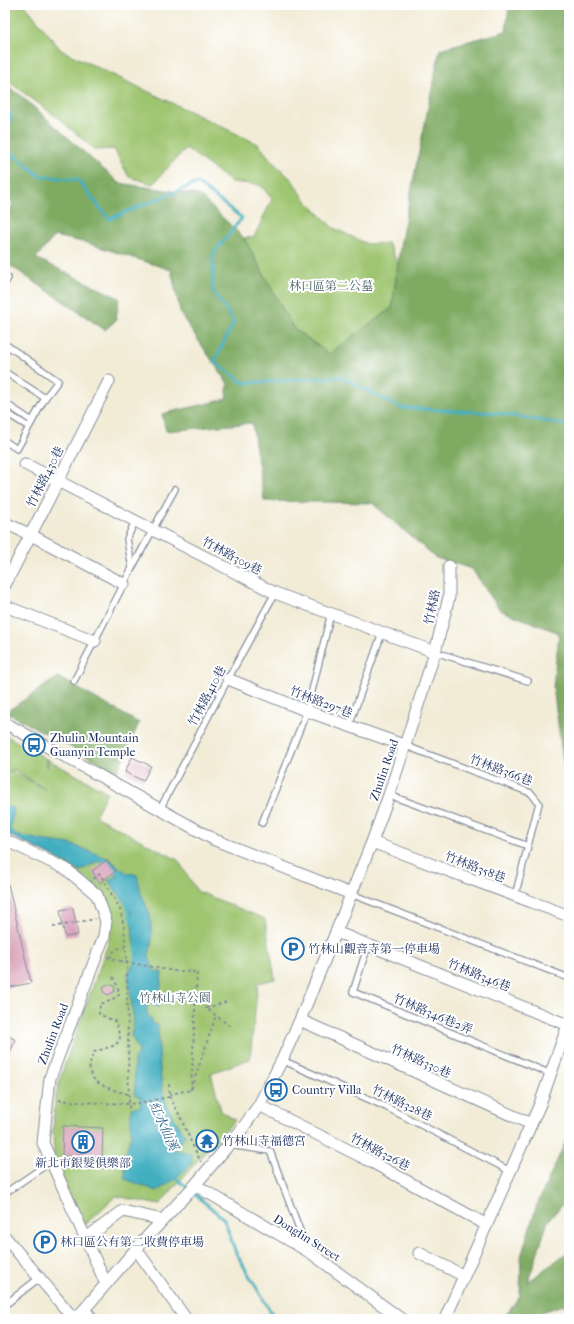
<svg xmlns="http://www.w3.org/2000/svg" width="574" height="1324" font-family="'IM FELL French Canon','Noto Serif TC',serif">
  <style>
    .green { fill: #9ec570; stroke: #5c7a67 }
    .forest { fill: #7eaa62; stroke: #4c6c60 }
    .water { fill: #43afc1; stroke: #2f6f90 }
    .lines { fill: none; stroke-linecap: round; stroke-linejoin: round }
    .stream { stroke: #43afc1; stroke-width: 3 }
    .building { fill: #d9a3ba }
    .service-casing { stroke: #868e9a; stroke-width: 8 }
    .minor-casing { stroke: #868e9a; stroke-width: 13 }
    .path { stroke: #868e9a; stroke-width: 2; stroke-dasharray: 3 3; stroke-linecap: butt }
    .service { stroke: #fff; stroke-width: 5.5 }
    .minor { stroke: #fff; stroke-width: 11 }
    .path-bridge { stroke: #868e9a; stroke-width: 2; stroke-dasharray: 3 3; stroke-linecap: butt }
    .labels { text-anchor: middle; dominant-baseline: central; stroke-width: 4; stroke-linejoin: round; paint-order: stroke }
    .park-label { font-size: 12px; fill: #425c63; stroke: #fff }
    .street-label { font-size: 12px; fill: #1b2f5e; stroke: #fff }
    .poi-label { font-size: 12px; fill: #1b2f5e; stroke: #fff; text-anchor: start }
    .water-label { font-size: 13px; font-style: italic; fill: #2b6286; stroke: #fff }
  </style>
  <rect width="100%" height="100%" fill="#fff"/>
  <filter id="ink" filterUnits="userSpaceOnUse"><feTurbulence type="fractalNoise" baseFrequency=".025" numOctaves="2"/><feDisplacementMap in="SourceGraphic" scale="8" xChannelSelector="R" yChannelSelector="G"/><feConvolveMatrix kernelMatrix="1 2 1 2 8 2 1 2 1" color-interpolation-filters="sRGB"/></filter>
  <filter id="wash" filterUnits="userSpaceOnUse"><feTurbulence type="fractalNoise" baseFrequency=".012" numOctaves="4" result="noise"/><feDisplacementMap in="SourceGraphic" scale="16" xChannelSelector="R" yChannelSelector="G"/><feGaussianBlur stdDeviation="0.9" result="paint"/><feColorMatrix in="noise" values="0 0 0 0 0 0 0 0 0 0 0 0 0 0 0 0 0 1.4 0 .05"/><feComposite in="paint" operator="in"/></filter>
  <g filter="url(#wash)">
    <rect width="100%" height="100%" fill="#f2ecd7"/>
    <!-- green -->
    <path class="green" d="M5 5H25L61 50 258 144 272 161 292 180 304 198 332 227 367 244 388 243 398 264 392 308 329 354 293 328 244 238 254 237 272 199 260 185 231 182 186 148 153 184 129 177 114 149 95 150 57 117 5 79Z
      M5 735 47 759 46 767 48 769 47 759 107 792 95 816 178 860 197 891 265 919 275 979 258 983 250 1059 211 1073 221 1111 235 1120 205 1152 159 1205 116 1196 83 1226 54 1161 53 1130 55 1098 62 1072 108 944 112 920 106 898 87 880 57 859 5 832V773L13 772 45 789 14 770 5 772Z"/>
    <!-- forest -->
    <path class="forest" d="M509 5H569V804L553 687 559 633 500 610 472 569 436 558 372 503 264 501 252 423 166 431 162 414 226 399 228 384 181 315 171 270 87 243 55 236 36 258 119 298 116 320 105 330 5 262V223L13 203 5 197V86L19 94 119 183 199 195 244 238 293 328 329 354 392 308 401 240 440 49 506 31Z
      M58 677 139 723 117 772 6 712Z
      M569 1134V1197L548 1221 528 1282 569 1251V1303L521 1319H503L520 1296 521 1257 536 1207Z"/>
    <!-- water -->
    <path class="water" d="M5 806 14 809 10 829 18 836 27 837 40 840 70 844 92 852 109 859 125 872 137 875 141 893 150 915 152 940 149 956 154 971 162 972 159 1007 154 1006V998H149L147 1001V1014L151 1018 152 1023 158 1025C159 1047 159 1071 163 1093 166 1109 177 1122 185 1135L175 1150 190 1153 192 1163 175 1179 157 1191 125 1179V1155L131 1136V1108L140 1107 141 1098 135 1095 134 1059 139 1051 131 1035 134 1023 128 973 138 956 133 939 131 911 108 880 118 876 98 861 80 871 46 853 7 834 5 833Z"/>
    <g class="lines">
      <!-- stream -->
      <path class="stream" d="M5 107 11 115 5 139
        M5 148 40 176 78 180 109 219 197 183 242 218 213 254V291L234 322 214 362 244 383 341 377 401 408 497 413 566 425 569 416
        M126 903 132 923
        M136 946V962
        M175 1175 176 1178 224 1219 236 1253 275 1319"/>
    </g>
    <g id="blocks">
      <!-- building -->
      <path class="building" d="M132 757 151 766 143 781 125 772Z
        M107 860 116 871 100 883 92 871Z
        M5 884H8L31 983 5 988Z
        M73 908 78 935 65 937 60 910Z
        M110 984 115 987 114 992 108 995 103 992 104 986Z
        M5 1034 16 1040 5 1060Z
        M63 1126 103 1128 102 1157 62 1156Z
        M212 1135 215 1144 202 1147 200 1138Z"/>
    </g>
  </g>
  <g filter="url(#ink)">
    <use href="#blocks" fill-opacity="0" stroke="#868e9a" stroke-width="1"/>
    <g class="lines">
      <!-- service casing -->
      <g class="service-casing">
        <path id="service" d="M5 277 8 278 5 283
          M5 344 58 381 45 398 17 449 5 441
          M5 372 45 398
          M5 403 32 421
          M5 412 29 427
          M132 568 127 539 135 521
          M435 652 528 681
          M74 681 132 568 175 489
          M349 726 382 633
          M406 746 531 793 539 803 515 896
          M389 795 528 846
          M160 809 228 679 275 593
          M262 823 307 711 331 613
          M351 894 569 978
          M368 945 353 992 551 1074
          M282 1060 386 1107 510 1171
          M229 1145 270 1151 302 1236 303 1247
          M5 1193 52 1161
          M5 1305 39 1278
          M86 1308 96 1319"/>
      </g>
      <!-- minor casing -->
      <g class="minor-casing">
        <path id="minor" d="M25 464 275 593 435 652
          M5 523 31 535 124 584
          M5 585 109 381
          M5 606 95 641
          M228 679 307 711 406 746
          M5 723 215 840 351 894
          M5 840 66 869 97 895 106 921 104 936 50 1078 43 1143 106 1284
          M372 842 569 916
          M336 932 568 1025 540 1104 445 1319
          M300 1020 531 1124
          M259 1105 370 1161 487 1225
          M195 1185 311 1253 401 1319
          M5 1237 74 1319
          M86 1238 123 1211 163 1220
          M136 1249 186 1319
          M419 1253 464 1276
          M76 1319 136 1249 195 1185 242 1129 259 1105 282 1060 300 1020 336 932 372 842 389 795 435 652 449 597V566"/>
      </g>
      <!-- path -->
      <path class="path" d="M93 879 100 874 120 909 124 927 127 968 129 1109
        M53 927 95 919
        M107 957 120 961
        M110 958C113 950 117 948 125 947
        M174 971 197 972 191 1090
        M113 977 118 988 119 995 110 1001 100 1004 99 1014 116 1022 120 1038 116 1045 94 1052C79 1082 106 1088 128 1094
        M226 1002 206 1008 230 1026
        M169 1084 170 1097 179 1114 192 1144 201 1162
        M169 1094 191 1090 216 1015
        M59 1100 78 1102 129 1104 138 1103 169 1097"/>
      <!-- service -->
      <use href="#service" class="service"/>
      <!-- minor -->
      <use href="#minor" class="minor"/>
      <!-- path-bridge -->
      <path class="path-bridge" d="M120 961 174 971"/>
    </g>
  </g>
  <!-- icons -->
  <defs>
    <g id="bus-ring" transform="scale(1.15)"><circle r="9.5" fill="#fff" stroke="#1f6fb2" stroke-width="1.5"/><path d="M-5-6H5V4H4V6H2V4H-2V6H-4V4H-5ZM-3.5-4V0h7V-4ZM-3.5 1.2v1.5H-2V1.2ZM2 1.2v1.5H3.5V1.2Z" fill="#1f6fb2"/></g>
    <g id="parking-ring" transform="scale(1.15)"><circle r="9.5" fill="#fff" stroke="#1f6fb2" stroke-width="1.5"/><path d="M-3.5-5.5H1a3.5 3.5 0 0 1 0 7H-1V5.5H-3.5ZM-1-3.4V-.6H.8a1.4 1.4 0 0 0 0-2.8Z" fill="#1f6fb2"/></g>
    <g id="temple-ring" transform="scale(1.15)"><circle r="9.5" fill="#fff" stroke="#1f6fb2" stroke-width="1.5"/><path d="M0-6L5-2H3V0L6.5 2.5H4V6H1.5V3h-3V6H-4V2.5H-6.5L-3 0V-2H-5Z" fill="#1f6fb2"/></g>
    <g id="building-ring" transform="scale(1.15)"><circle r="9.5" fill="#fff" stroke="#1f6fb2" stroke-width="1.5"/><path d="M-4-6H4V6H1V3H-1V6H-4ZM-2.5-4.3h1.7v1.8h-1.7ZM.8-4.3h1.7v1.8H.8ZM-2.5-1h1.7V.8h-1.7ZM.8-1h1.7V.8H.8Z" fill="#1f6fb2"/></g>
  </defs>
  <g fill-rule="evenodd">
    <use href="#bus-ring" x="34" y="745"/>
    <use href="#parking-ring" x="293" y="949"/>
    <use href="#bus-ring" x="276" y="1090"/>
    <use href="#temple-ring" x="207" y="1141"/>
    <use href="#building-ring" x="83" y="1142"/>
    <use href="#parking-ring" x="45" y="1242"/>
  </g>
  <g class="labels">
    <!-- park labels -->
    <g class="park-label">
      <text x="331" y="286">林口區第二公墓</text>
      <text x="175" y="998">竹林山寺公園</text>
    </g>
    <!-- street labels -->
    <g class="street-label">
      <text transform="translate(45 477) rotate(-63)">竹林路430巷</text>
      <text transform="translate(232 556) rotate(28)">竹林路309巷</text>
      <text transform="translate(432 607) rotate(-78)">竹林路</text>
      <text transform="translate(207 696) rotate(-62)">竹林路410巷</text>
      <text transform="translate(321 702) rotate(21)">竹林路297巷</text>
      <text transform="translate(384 770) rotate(-71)">Zhulin Road</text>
      <text transform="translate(501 770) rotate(21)">竹林路366巷</text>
      <text transform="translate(475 867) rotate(21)">竹林路358巷</text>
      <text transform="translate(479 975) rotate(22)">竹林路346巷</text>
      <text transform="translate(433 1014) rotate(23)">竹林路346巷2弄</text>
      <text transform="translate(53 1034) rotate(-69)">Zhulin Road</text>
      <text transform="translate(421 1061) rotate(24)">竹林路330巷</text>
      <text transform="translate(402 1103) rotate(26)">竹林路328巷</text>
      <text transform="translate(380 1152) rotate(28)">竹林路326巷</text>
      <text transform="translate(307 1238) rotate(32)">Donglin Street</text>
    </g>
    <!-- poi labels -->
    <g class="poi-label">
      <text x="50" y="738">Zhulin Mountain<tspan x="50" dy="14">Guanyin Temple</tspan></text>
      <text x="308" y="949">竹林山觀音寺第一停車場</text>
      <text x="292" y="1090">Country Villa</text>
      <text x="222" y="1141">竹林山寺福德宮</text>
      <text x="83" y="1163" text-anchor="middle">新北市銀髮俱樂部</text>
      <text x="60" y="1242">林口區公有第二收費停車場</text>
    </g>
    <!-- water labels -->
    <g class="water-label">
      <text transform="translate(164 1126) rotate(66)">紅水仙溪</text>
    </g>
  </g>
  <!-- margin -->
  <rect width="574" height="1324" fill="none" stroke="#fff" stroke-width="20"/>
</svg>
